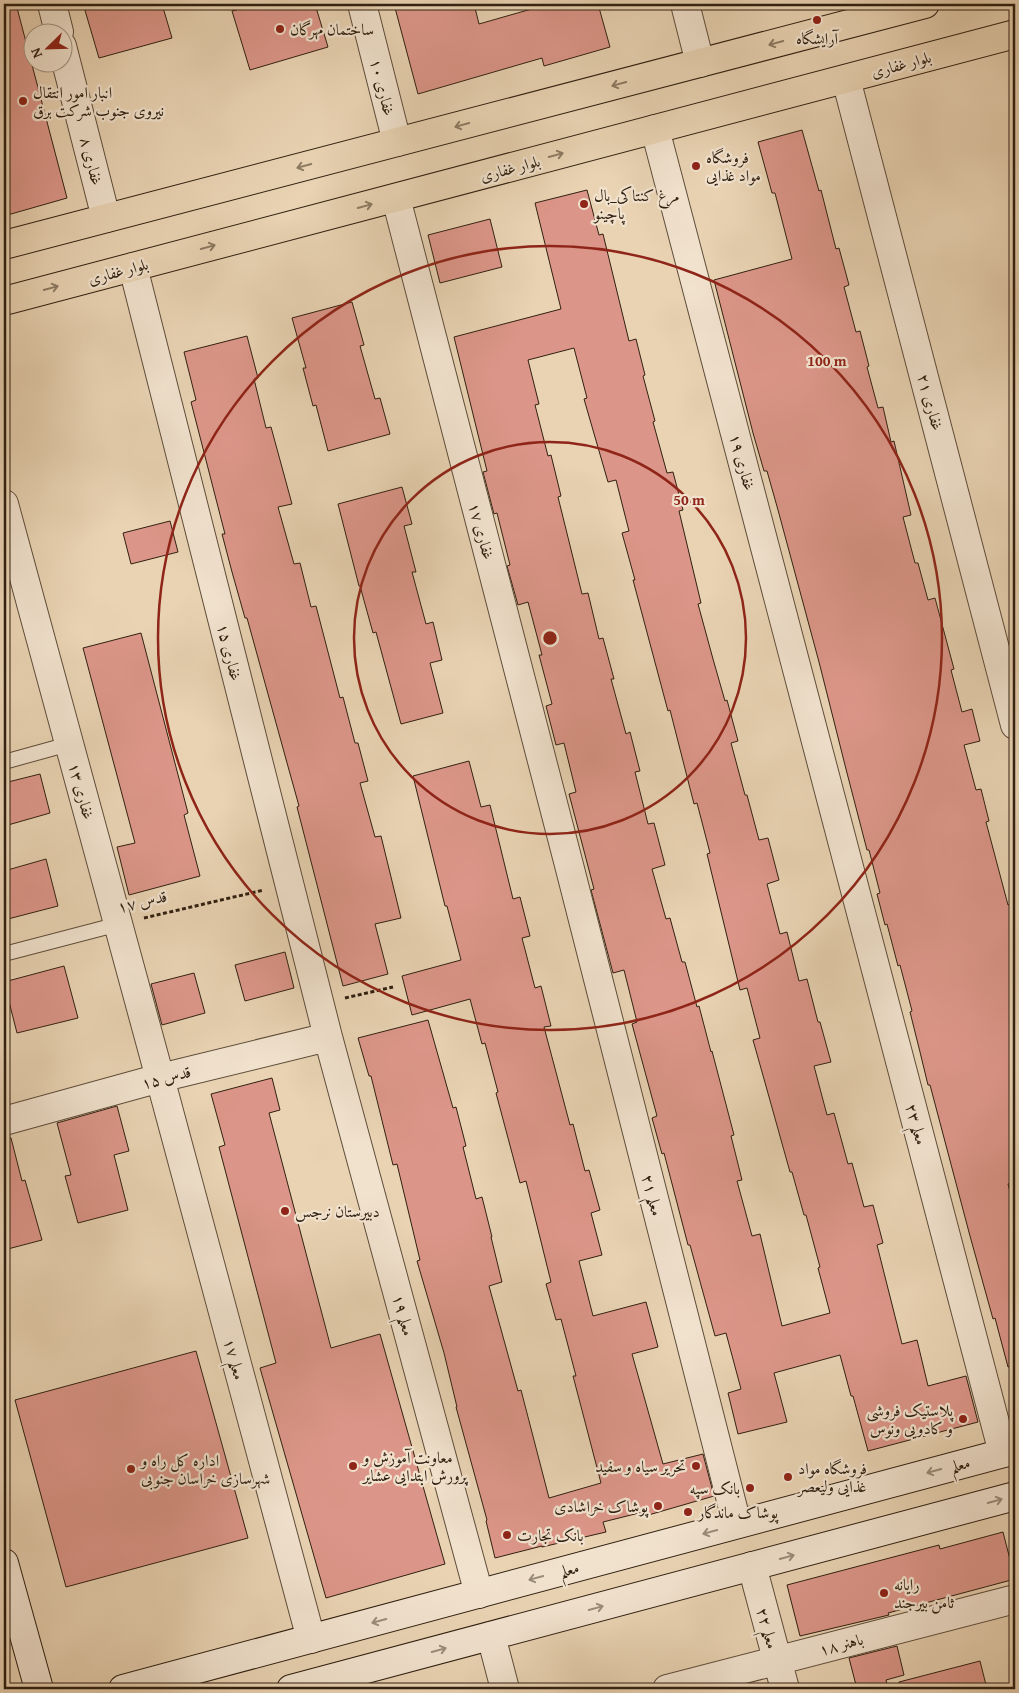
<svg xmlns="http://www.w3.org/2000/svg" width="1019" height="1693" font-family="'Gentium Book Plus',Amiri,serif">
  <style>
    .building { fill: #dc9689; stroke: #302011; fill-rule: evenodd }
    .lines { fill: none; stroke-linecap: round; stroke-linejoin: round }
    .lane-casing { stroke: #5e4d3a; stroke-width: 16 }
    .street-casing { stroke: #5e4d3a; stroke-width: 30 }
    .secondary-casing { stroke: #302011; stroke-width: 30 }
    .primary-casing { stroke: #302011; stroke-width: 30 }
    .path { stroke: #302011; stroke-width: 3; stroke-dasharray: 4 2.5; stroke-linecap: butt }
    .lane { stroke: #f1e2ce; stroke-width: 14 }
    .street { stroke: #f1e2ce; stroke-width: 28 }
    .secondary { stroke: #f1e2ce; stroke-width: 28 }
    .primary { stroke: #e9d3b3; stroke-width: 28 }
    .oneway { stroke: #8c7a62 }
    .oneway2 { stroke: #9a8b79 }
    .ring { fill: none; stroke: #8f2418; stroke-width: 2.5 }
    .poi-dot { fill: #8f2418; stroke: #f1e2ce; stroke-width: 2 }
    .labels { text-anchor: middle; dominant-baseline: central; stroke-width: 4.5; stroke-linejoin: round; paint-order: stroke }
    .poi-label { font-size: 16px; fill: #302011; stroke: #f1e2ce; text-anchor: start }
    .street-label { font-size: 16px; fill: #302011; stroke: #f1e2ce }
    .centre { fill: #8f2418; stroke: #f1e2ce; stroke-width: 2.5 }
    .ring-label { font-size: 15px; text-anchor: middle; font-weight: bold; fill: #8f2418; stroke: #f1e2ce; stroke-width: 4.5; stroke-linejoin: round; paint-order: stroke }
  </style>
  <rect width="100%" height="100%" fill="#e9d3b3"/>
  <filter id="stains"><feTurbulence type="fractalNoise" baseFrequency=".004" numOctaves="4"/><feColorMatrix values="0 0 0 0 .2 0 0 0 0 .09 0 0 0 0 .02 0 0 0 .5 -.17"/></filter>
  <radialGradient id="worn" r=".72"><stop offset=".6" stop-color="#630" stop-opacity="0"/><stop offset="1" stop-color="#630" stop-opacity=".3"/></radialGradient>
  <!-- building -->
  <path class="building" d="M4 4H16L67 198 4 216Z
    M96 4H162L172 38 99 58 84 7Z
    M258 4H315L328 47 250 70 232 11Z
    M394 4H474L479 24 549 4H598L610 47 544 66 542 58 418 94Z
    M802 130 819 191 821 190 836 249 839 248 849 285 844 287 856 332 860 331 869 366 867 367 878 408 883 407 891 442 894 441 911 515 903 517 915 563H918L928 600 935 598 954 669 951 670 962 712 972 709 980 741 964 745 976 790 981 789 989 821 986 822 1008 905 1010 904 1015 925V1182L1008 1184 1015 1212V1366L1008 1367 995 1318 993 1319 970 1236 930 1085H928L920 1052 910 1012 912 1011 900 965 898 966 887 924 885 925 877 894 880 893 869 850H867L847 773 819 662 778 510 767 471H764L753 433 714 280 792 259 775 193H772L758 142Z
    M587 190 599 235 603 234 629 341 636 339 645 375 643 376 655 421 653 422 667 473 673 472 683 510 679 511 701 603 698 604 713 659 725 701 727 700 738 741 731 743 745 795H747L759 840 768 838 779 880 767 884 780 934 787 932 799 981 807 979 818 1022H820L831 1062 814 1066 827 1115 834 1113 848 1164 852 1163 864 1207 873 1205 883 1243 877 1245 902 1344 917 1340 928 1386 966 1376 978 1422 868 1451 853 1396H851L840 1355 774 1373 787 1422 738 1434 728 1393 741 1389 726 1333 715 1336 690 1245H688L664 1153 662 1154 652 1118 657 1116 632 1024 637 1022 624 970 613 973 591 890 594 889 569 794 576 792 564 743 556 745 546 706 552 704 539 655H542L528 602 518 605 507 566 510 565 497 513 494 514 483 472 487 471 454 337 561 309 535 203ZM574 348 587 398 584 399 608 482 616 480 629 531 622 533 635 580H633L668 711 670 710 694 804 697 803 710 853 707 854 740 990 747 988 760 1038 753 1040 764 1079 790 1172H792L804 1215H806L820 1267 818 1268 830 1313 782 1326 760 1234 752 1236 737 1181 742 1180 731 1136 734 1135 712 1051 711 1052 699 1006 697 1007 685 962H682L670 918 666 919 652 869 665 865 654 823 648 824 635 772 640 771 630 732 626 734 611 679H614L603 638 599 639 588 593 582 594 558 497 561 496 551 455 548 456 535 405 539 404 528 360Z
    M490 219 502 267 440 283 428 235Z
    M352 302 364 345 360 346 375 399 380 398 390 434 328 451 316 405 313 406 303 368H306L292 318Z
    M247 336 258 378 254 379 266 428 271 427 292 504 278 507 294 564 300 563 311 607 316 606 340 698 343 697 355 743H358L368 781 360 783 375 837 381 836 401 918 375 924 388 974 343 986 297 807 299 806 289 770 247 618H245L232 572 222 534H225L191 402 196 400 184 352Z
    M402 487 412 524 404 526 416 572H412L426 624 433 622 442 660 430 663 443 713 401 724 376 632 373 633 360 586H359L338 504Z
    M170 521 178 552 131 564 123 533Z
    M141 633 188 813 184 815 200 876 129 895 117 847 135 843 83 648Z
    M469 761 481 807 490 805 513 899 520 897 530 936 522 938 535 988 541 986 551 1026 544 1027 570 1125 573 1124 585 1171 589 1170 600 1210 591 1213 602 1255 579 1261 593 1316 646 1302 658 1347 632 1354 663 1464 703 1454 714 1496 645 1516 643 1512 603 1522 606 1532 542 1547V1546L495 1558 486 1521 487 1520 456 1407H457L444 1353 417 1261 420 1260 397 1164 393 1165 371 1076H369L358 1038 428 1020 453 1108 456 1107 466 1146 463 1147 476 1199 482 1197 492 1237H491L502 1282 489 1286 518 1391 521 1390 549 1498 601 1483 573 1376H576L561 1319 556 1320 546 1284 551 1282 526 1181 520 1183 496 1093 498 1092 485 1043 482 1044 470 999 412 1015 402 976 461 960 447 906H445L413 776Z
    M40 774 50 813 8 825 4 809V783Z
    M46 859 58 906 4 920V871Z
    M285 952 294 988 245 1001 235 965Z
    M64 966 78 1018 17 1033 4 982Z
    M194 973 205 1013 162 1025 151 984Z
    M272 1078 280 1110 269 1113 331 1348 380 1334 445 1564 326 1598 260 1368 276 1363 219 1147 225 1145 211 1094Z
    M117 1106 129 1151 114 1155 128 1210 78 1223 65 1176 71 1175 57 1123Z
    M4 1138H11L22 1181 25 1180 42 1240 4 1250Z
    M196 1351 248 1538 66 1587 15 1400Z
    M1003 1532 1015 1579 888 1613 889 1615 800 1636 787 1585 939 1545 940 1549Z
    M897 1646 904 1675 886 1680 888 1689H857L849 1658Z
    M980 1661 987 1689H900L899 1682Z"/>
  <g class="lines">
    <!-- lane casing -->
    <g class="lane-casing">
      <path id="lane" d="M4 762 69 744
        M4 954 119 924"/>
    </g>
    <!-- street casing -->
    <g class="street-casing">
      <path id="street" d="M52 4 59 32
        M362 4 397 142
        M685 4 700 63
        M62 46 106 218
        M846 79 1015 725
        M655 129 1003 1453
        M396 198 569 865 737 1524
        M133 267 328 1037 479 1594
        M4 504 160 1078 311 1639
        M4 1121 160 1078 328 1037
        M752 1566 785 1689
        M491 1636 505 1689
        M667 1689 1015 1599"/>
    </g>
    <!-- secondary casing -->
    <g class="secondary-casing">
      <path id="secondary" d="M4 1563 39 1689
        M123 1689 1015 1450
        M291 1689 1015 1496"/>
    </g>
    <!-- primary casing -->
    <g class="primary-casing">
      <path id="primary" d="M4 245 925 4
        M4 301 1015 34"/>
    </g>
    <!-- path -->
    <path class="path" d="M144 918 264 890
      M345 998 393 987"/>
    <!-- lane -->
    <use href="#lane" class="lane"/>
    <!-- street -->
    <use href="#street" class="street"/>
    <!-- secondary -->
    <use href="#secondary" class="secondary"/>
    <!-- primary -->
    <use href="#primary" class="primary"/>
  </g>
  <!-- one-way arrows -->
  <defs><path id="oneway-shaft" d="M-6 0H5M1.5-3L5.5 0L1.5 3" fill="none" stroke-width="1.6" stroke-linecap="round" stroke-linejoin="round" transform="scale(1.25)"/></defs>
  <g class="oneway">
    <use href="#oneway-shaft" transform="translate(776 43) rotate(165)"/>
    <use href="#oneway-shaft" transform="translate(619 84) rotate(165)"/>
    <use href="#oneway-shaft" transform="translate(462 125) rotate(165)"/>
    <use href="#oneway-shaft" transform="translate(556 155) rotate(-15)"/>
    <use href="#oneway-shaft" transform="translate(304 166) rotate(165)"/>
    <use href="#oneway-shaft" transform="translate(365 206) rotate(-15)"/>
    <use href="#oneway-shaft" transform="translate(208 247) rotate(-15)"/>
    <use href="#oneway-shaft" transform="translate(51 288) rotate(-15)"/>
  </g>
  <g class="oneway2">
    <use href="#oneway-shaft" transform="translate(934 1471) rotate(165)"/>
    <use href="#oneway-shaft" transform="translate(995 1501) rotate(-15)"/>
    <use href="#oneway-shaft" transform="translate(710 1532) rotate(165)"/>
    <use href="#oneway-shaft" transform="translate(787 1557) rotate(-15)"/>
    <use href="#oneway-shaft" transform="translate(536 1578) rotate(165)"/>
    <use href="#oneway-shaft" transform="translate(596 1608) rotate(-15)"/>
    <use href="#oneway-shaft" transform="translate(379 1621) rotate(165)"/>
    <use href="#oneway-shaft" transform="translate(439 1650) rotate(-15)"/>
  </g>
  <!-- distance rings -->
  <g class="ring">
    <circle cx="550" cy="638" r="196"/>
    <circle cx="550" cy="638" r="392"/>
  </g>
  <!-- markers -->
  <g class="poi-dot">
    <circle cx="817" cy="20" r="5"/>
    <circle cx="280" cy="29" r="5"/>
    <circle cx="23" cy="101" r="5"/>
    <circle cx="696" cy="166" r="5"/>
    <circle cx="584" cy="204" r="5"/>
    <circle cx="285" cy="1211" r="5"/>
    <circle cx="963" cy="1419" r="5"/>
    <circle cx="353" cy="1466" r="5"/>
    <circle cx="696" cy="1466" r="5"/>
    <circle cx="131" cy="1469" r="5"/>
    <circle cx="788" cy="1477" r="5"/>
    <circle cx="750" cy="1488" r="5"/>
    <circle cx="658" cy="1506" r="5"/>
    <circle cx="688" cy="1512" r="5"/>
    <circle cx="507" cy="1535" r="5"/>
    <circle cx="884" cy="1593" r="5"/>
  </g>
  <g class="labels">
    <!-- poi labels -->
    <g class="poi-label">
      <text x="290" y="29">ساختمان مهرگان</text>
      <text x="817" y="38" text-anchor="middle">آرایشگاه</text>
      <text x="33" y="92">انبار امور انتقال<tspan x="33" dy="18">نیروی جنوب شرکت برق</tspan></text>
      <text x="706" y="157">فروشگاه<tspan x="706" dy="18">مواد غذایی</tspan></text>
      <text x="594" y="195">مرغ کنتاکی_بال<tspan x="594" dy="18">پاچینو</tspan></text>
      <text x="295" y="1211">دبیرستان نرجس</text>
      <text x="953" y="1410" text-anchor="end">پلاستیک فروشی<tspan x="953" dy="18">و کادویی ونوس</tspan></text>
      <text x="363" y="1457">معاونت آموزش و<tspan x="363" dy="18">پرورش ابتدایی عشایر</tspan></text>
      <text x="141" y="1460">اداره کل راه و<tspan x="141" dy="18">شهرسازی خراسان جنوبی</tspan></text>
      <text x="686" y="1466" text-anchor="end">تحریر سیاه و سفید</text>
      <text x="798" y="1468">فروشگاه مواد<tspan x="798" dy="18">غذایی ولیعصر</tspan></text>
      <text x="740" y="1488" text-anchor="end">بانک سپه</text>
      <text x="648" y="1506" text-anchor="end">پوشاک خراشادی</text>
      <text x="698" y="1512">پوشاک ماندگار</text>
      <text x="517" y="1535">بانک تجارت</text>
      <text x="894" y="1584">رایانه<tspan x="894" dy="18">ثامن بیرجند</tspan></text>
    </g>
    <!-- street labels -->
    <g class="street-label">
      <text transform="translate(901 64) rotate(-15)">بلوار غفاری</text>
      <text transform="translate(383 87) rotate(76)">غفاری ۱۰</text>
      <text transform="translate(92 161) rotate(76)">غفاری ۸</text>
      <text transform="translate(510 168) rotate(-15)">بلوار غفاری</text>
      <text transform="translate(118 271) rotate(-15)">بلوار غفاری</text>
      <text transform="translate(931 402) rotate(75)">غفاری ۲۱</text>
      <text transform="translate(743 462) rotate(75)">غفاری ۱۹</text>
      <text transform="translate(482 531) rotate(75)">غفاری ۱۷</text>
      <text transform="translate(230 652) rotate(76)">غفاری ۱۵</text>
      <text transform="translate(82 791) rotate(75)">غفاری ۱۳</text>
      <text transform="translate(142 901) rotate(-13)">قدس ۱۷</text>
      <text transform="translate(166 1077) rotate(-14)">قدس ۱۵</text>
      <text transform="translate(917 1124) rotate(75)">معلم ۲۳</text>
      <text transform="translate(653 1195) rotate(76)">معلم ۲۱</text>
      <text transform="translate(404 1315) rotate(75)">معلم ۱۹</text>
      <text transform="translate(235 1359) rotate(75)">معلم ۱۷</text>
      <text transform="translate(960 1464) rotate(-15)">معلم</text>
      <text transform="translate(569 1569) rotate(-15)">معلم</text>
      <text transform="translate(768 1628) rotate(75)">معلم ۲۲</text>
      <text transform="translate(841 1644) rotate(-15)">باهنر ۱۸</text>
    </g>
  </g>
  <circle cx="550" cy="638" r="8" class="centre"/>
  <g class="ring-label">
    <text x="827" y="366">100 m</text>
    <text x="689" y="505">50 m</text>
  </g>
  <!-- margin -->
  <rect width="1019" height="1693" fill="none" stroke="#e9d3b3" stroke-width="20"/>
  <rect x="5" y="5" width="1009" height="1683" fill="none" stroke="#302011" stroke-width="2.5"/>
  <rect x="10" y="10" width="999" height="1673" fill="none" stroke="#302011"/>
  <!-- north arrow -->
  <g transform="translate(48 48) rotate(247)"><circle r="24" fill="#f1e2ce" stroke="#a49482"/>
  <path d="M0-4L9 19L0 12L-9 19Z" fill="#8f2418"/>
  <text y="-8" font-size="14" font-weight="bold" text-anchor="middle" fill="#302011">N</text>
  </g>
  <rect width="100%" height="100%" filter="url(#stains)"/>
  <rect width="100%" height="100%" fill="url(#worn)"/>
</svg>
